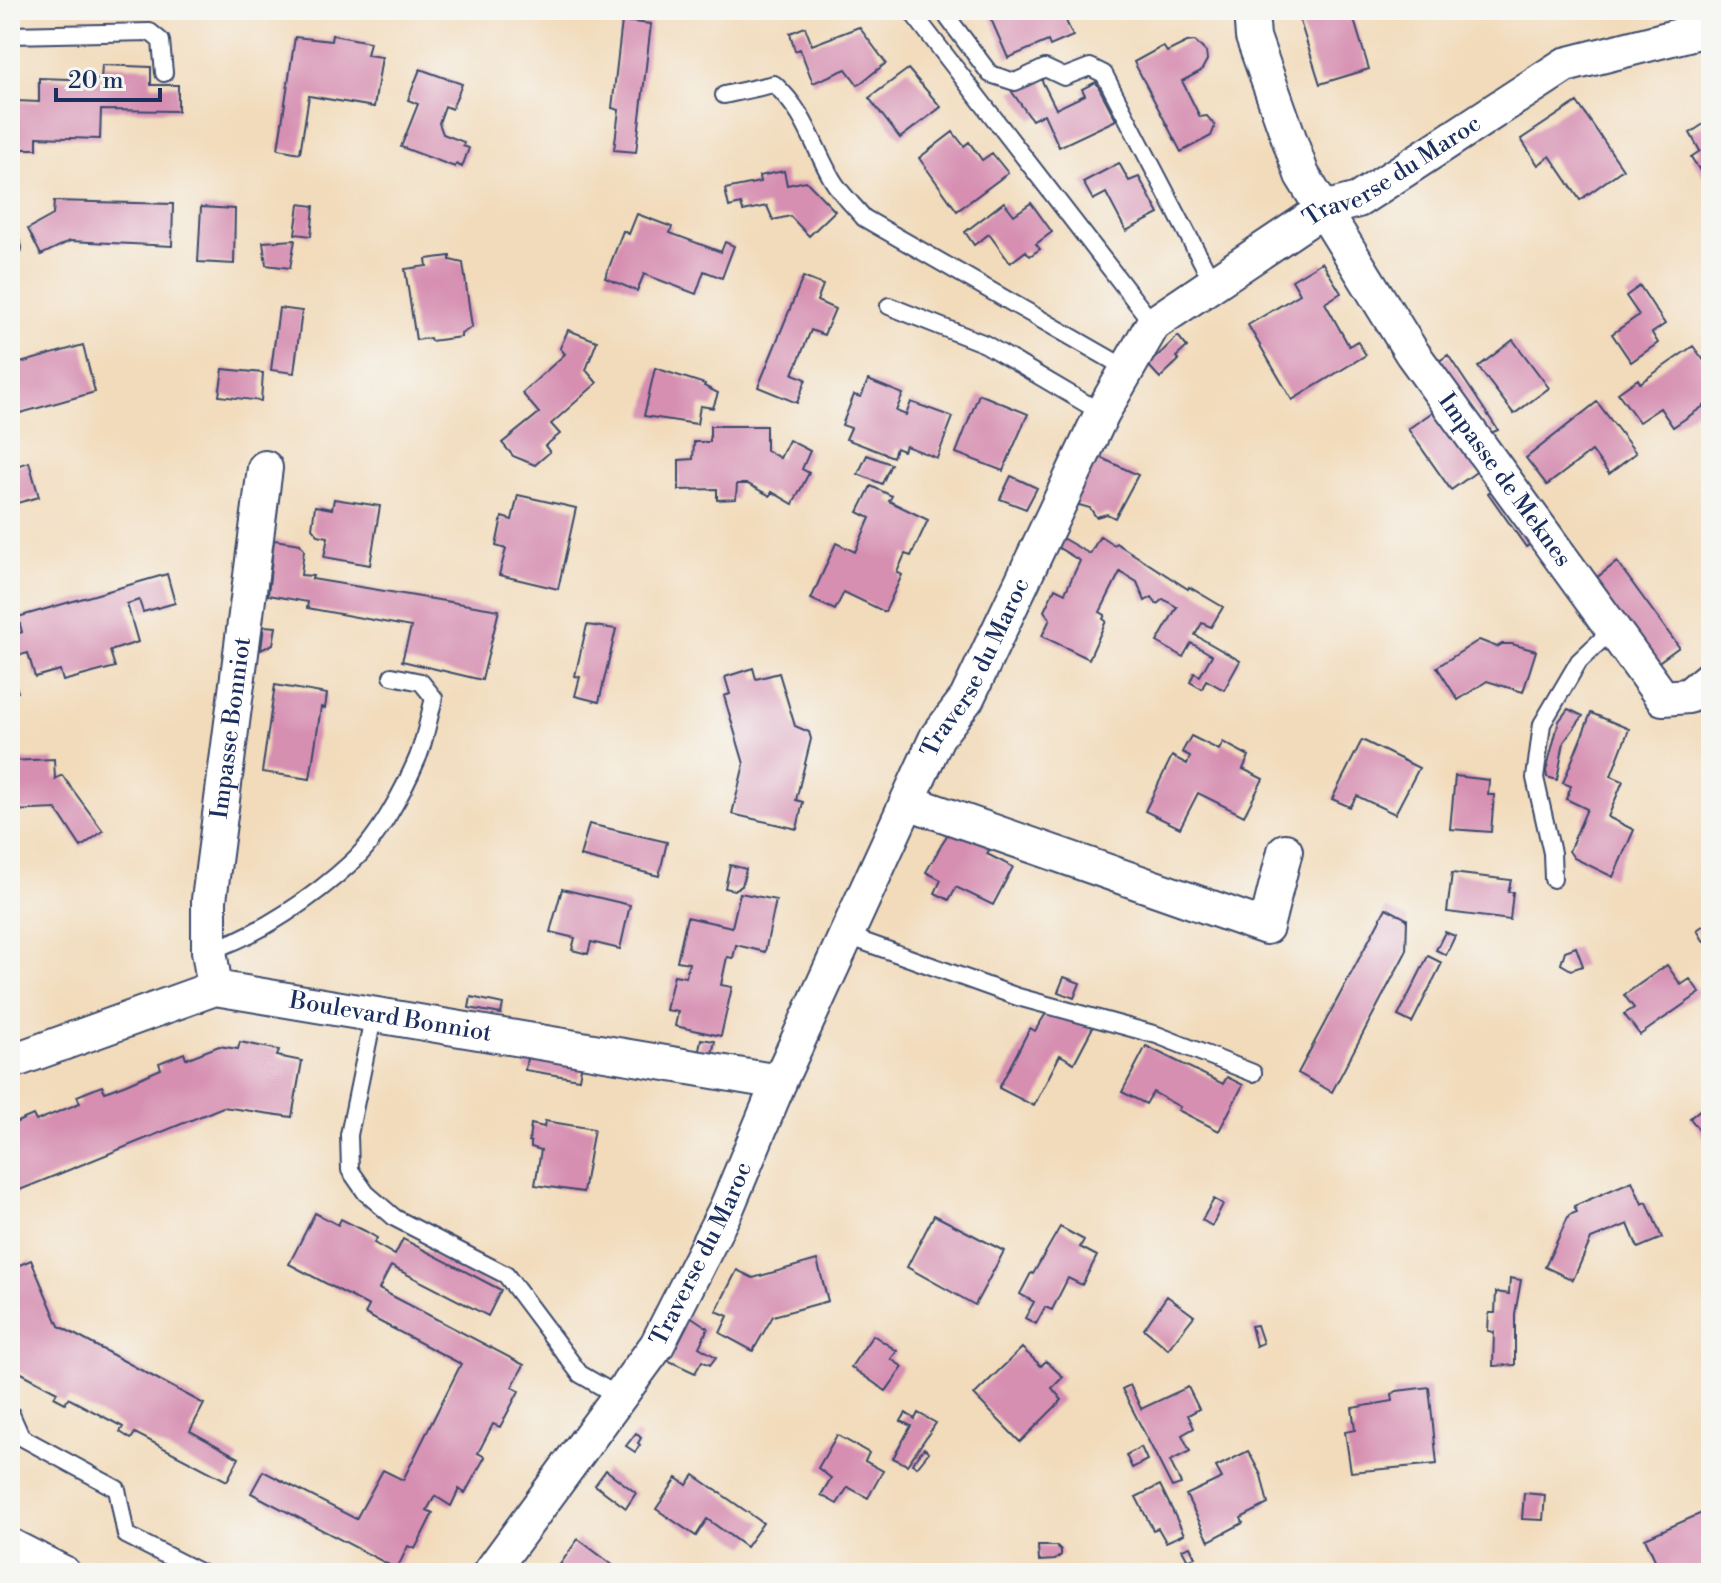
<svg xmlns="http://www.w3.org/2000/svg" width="1721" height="1583" font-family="'Libre Bodoni',serif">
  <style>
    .building { fill: #d68eb1 }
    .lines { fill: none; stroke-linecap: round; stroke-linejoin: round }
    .lane-casing { stroke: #3b496c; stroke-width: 20 }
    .street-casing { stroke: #3b496c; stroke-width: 38 }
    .lane { stroke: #fff; stroke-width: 16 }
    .street { stroke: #fff; stroke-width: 34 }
    .labels { text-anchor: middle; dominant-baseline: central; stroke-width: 8; stroke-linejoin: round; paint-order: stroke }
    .street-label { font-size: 24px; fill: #1b2f5e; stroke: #f6f6f2 }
  </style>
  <rect width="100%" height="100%" fill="#f6f6f2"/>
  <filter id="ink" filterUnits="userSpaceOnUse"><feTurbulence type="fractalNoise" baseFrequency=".0125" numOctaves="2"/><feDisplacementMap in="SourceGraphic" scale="16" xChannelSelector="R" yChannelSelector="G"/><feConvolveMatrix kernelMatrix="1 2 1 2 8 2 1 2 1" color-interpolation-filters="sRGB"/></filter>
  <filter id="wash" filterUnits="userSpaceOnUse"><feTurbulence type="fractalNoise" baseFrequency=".006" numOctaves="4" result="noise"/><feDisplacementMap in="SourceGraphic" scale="32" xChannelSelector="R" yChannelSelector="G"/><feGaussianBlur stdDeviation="1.8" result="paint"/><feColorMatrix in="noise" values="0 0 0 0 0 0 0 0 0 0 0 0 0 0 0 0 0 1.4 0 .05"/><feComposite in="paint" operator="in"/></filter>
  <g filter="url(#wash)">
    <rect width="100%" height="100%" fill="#f2dbbb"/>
    <g id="blocks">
      <!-- building -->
      <path class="building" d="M623 10H642L641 17 623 14Z
        M987 10H1061L1073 36 1050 46 1048 41 1008 58Z
        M1315 10H1351L1369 69 1320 84 1298 15Z
        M622 21 651 24 636 152 614 150 619 110 612 108Z
        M805 27 812 45 859 27 886 63 858 85 846 69 813 83 800 49 795 51 790 33Z
        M332 35 370 42 367 55 382 57 374 107 309 96 300 153 278 149 295 37 331 41Z
        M1195 41 1206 52 1207 60 1201 71 1182 81 1200 117 1207 116 1215 126 1211 136 1181 152 1134 62 1163 46 1167 52 1187 42Z
        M102 65 151 67V85H178V111L101 110 100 139 37 137V149H15L16 101 39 102V78L101 80Z
        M420 69 462 84 452 109 445 106 439 123 443 134 464 142 463 146 469 148 462 167 456 164 455 167 401 147 418 104 408 100Z
        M908 69 941 107 900 138 869 98Z
        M1041 79 1056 109 1085 95 1082 89 1096 82 1116 120 1059 147 1044 114 1032 120 1012 92Z
        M1577 102 1623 169 1580 200 1550 156 1538 165 1521 139Z
        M1711 119V181L1708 183 1691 157 1700 151 1690 133Z
        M953 132 964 146 969 142 982 160 992 153 1008 173 957 211 919 158Z
        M1119 163 1129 181 1139 177 1159 214 1126 231 1106 193 1093 200 1083 182Z
        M784 171 787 185 806 181 835 211 809 236 790 216 773 220 767 206 743 211 741 204 729 207 725 189 760 182 759 176Z
        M54 201 173 204 172 246 70 241 41 255 28 229 53 215Z
        M1004 202 1014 215 1031 203 1052 232 1036 244 1040 249 1030 256 1026 251 1010 263 989 234 974 245 965 232Z
        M299 204 314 206 311 236 295 234Z
        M201 207 235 209 234 264 198 262Z
        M637 214 672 227 670 233 721 252 725 242 734 246 722 278 704 271 696 294 644 274 637 291 605 278 623 231 629 234Z
        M295 240 290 268 266 265 263 242Z
        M450 256V260L463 263 472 327 461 334V337L431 341 430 338 416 340 405 269 427 266 426 259Z
        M1322 262 1341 293 1325 303 1349 346 1357 341 1366 355 1292 400 1248 325 1300 294 1292 280Z
        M803 277 823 285 817 301 835 309 824 335 811 330 793 374 806 379 797 403 758 387Z
        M1640 286 1665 324 1652 333 1658 343 1631 362 1612 334 1639 315 1626 296Z
        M279 308 302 311 294 373 271 370Z
        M568 330 597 341 586 370 597 383 551 424 560 434 545 446 550 452 535 465 513 456 502 443 539 413 522 393 565 354 560 348Z
        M1178 336 1187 347 1176 357 1179 360 1160 378 1148 365Z
        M1513 340 1549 388 1514 414 1478 367Z
        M83 345 95 392 10 416V366Z
        M1693 346 1711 370V401L1673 427 1660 408 1639 422 1618 393 1638 379 1640 383Z
        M1448 355 1498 430 1491 433 1438 362Z
        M655 368 705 384 704 386 718 393 713 408 700 406 697 424 644 416Z
        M223 369 263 373 261 401 219 396Z
        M868 380 903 394 896 411 906 415 911 402 953 417 937 458 906 446 903 451 896 448 893 457 846 439 851 428 842 425 854 395 861 397Z
        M979 394 1028 414 1003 471 956 453Z
        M1597 402 1636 453 1609 474 1592 451 1547 485 1526 458Z
        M1443 405 1479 470 1451 490 1408 429Z
        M710 426H766V450L780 458 789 440 810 451 802 469 809 473 793 504 772 492 770 496 748 484H737L736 499 717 500V489L679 490V460L693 459 694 442H710Z
        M1093 454 1138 475 1115 518 1107 514 1096 517 1090 508 1069 502Z
        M867 455 891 464 882 484 858 474Z
        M29 462 39 497 10 505V468Z
        M1011 476 1037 488 1026 509 1000 499Z
        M1499 485 1538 538 1526 547 1488 493Z
        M871 486 892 496 889 501 928 520 911 556 905 554 897 572 902 575 885 612 844 592 835 610 811 599 836 543 855 552 870 518 858 512Z
        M518 495 576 508 558 589 499 575 506 549 496 546 502 517 512 520Z
        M334 499 380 506 370 565 324 557 328 537 318 535 312 528 315 506 332 509Z
        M1055 534 1090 554 1100 536 1114 545 1116 543 1188 589 1189 587 1223 607 1211 627 1202 623 1195 635 1240 661 1224 690 1206 680 1202 689 1190 682 1194 673 1200 676 1212 655 1191 643 1183 657 1157 642 1177 607 1163 599 1157 604 1152 597 1145 601 1137 582 1120 572 1100 612 1105 615 1103 619 1106 621 1089 659 1042 636 1050 619 1044 611 1055 588 1065 593 1080 561 1051 543Z
        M274 540 300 544 304 550 301 575 313 576 312 579 499 610 482 680 402 661 411 627 307 608 308 602 268 595Z
        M1617 562 1679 647 1653 666 1591 582Z
        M167 574 175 603 143 612 139 600 127 604 138 642 110 651 115 667 63 681 60 670 35 677 28 653 10 658V636L22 632 18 617Z
        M587 625 616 629 599 702 575 696 580 677 575 676Z
        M264 626 276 627 273 644 261 650Z
        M1479 640 1497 647 1502 644H1512L1536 651 1523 692 1487 681 1458 700 1437 667Z
        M10 667 18 692 10 694Z
        M753 668 756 679 779 673 795 726 809 732 811 739 796 800 803 802 797 829 732 814 744 764 724 696 730 694 725 677Z
        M275 685 327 694 325 708 321 707 310 779 262 772Z
        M1568 709 1583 716 1564 742 1557 780 1547 777 1546 771 1559 721Z
        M1591 713 1629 729 1611 776 1623 781 1608 817 1634 830 1613 877 1574 858 1569 851 1587 809 1566 799 1571 786 1563 783Z
        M1191 736 1219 750 1223 742 1249 756 1243 769 1263 779 1244 816 1198 793 1180 828 1145 811 1172 756 1187 764 1190 756 1182 752Z
        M1362 740 1419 768 1395 814 1357 796 1350 807 1332 799Z
        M54 759 55 779 62 775 103 831 81 847 56 809 10 811V761Z
        M1455 776 1489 780 1488 795H1494L1491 832 1450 829Z
        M954 823 992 843 987 854 1013 867 993 905 956 887 949 900 935 893 941 880 926 872Z
        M589 824 667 842 659 876 580 856Z
        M730 865 746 869 742 886 734 890 725 888Z
        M1452 873 1511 880 1508 892H1513L1510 920 1447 912Z
        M562 889 630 905 620 949 591 942 588 954 572 950 575 938 550 932Z
        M740 893 776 900 765 952 736 945 733 958 727 957 721 985 732 987 721 1036 675 1026 678 1012 666 1010 674 975 686 977 689 963 677 961 687 917 732 927Z
        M1386 908 1407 919 1406 952 1332 1092 1298 1073Z
        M1711 920V937L1704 942 1697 930Z
        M1445 932 1455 936 1446 955 1436 950Z
        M1576 947 1583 966 1571 970 1561 964 1565 951Z
        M1428 956 1442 963 1412 1023 1398 1016Z
        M1667 965 1681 985 1690 979 1700 993 1640 1035 1624 1014 1634 1008 1624 995Z
        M1064 977 1080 983 1074 998 1058 992Z
        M471 997 503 1004 501 1014 469 1008Z
        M1048 1010 1094 1025 1074 1063 1060 1055 1034 1106 999 1088 1030 1028 1035 1031Z
        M701 1039 715 1041 712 1054 699 1051Z
        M240 1042 279 1050 277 1056 302 1061 292 1117 223 1107 10 1194V1125L33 1115 36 1121 80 1103 77 1096 102 1086 105 1092 126 1084 161 1069 159 1063 184 1053 186 1059 219 1046 238 1049Z
        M1146 1046 1223 1084 1227 1077 1243 1085 1219 1131 1178 1110 1180 1107 1153 1092 1146 1104 1122 1092Z
        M528 1052 582 1062 579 1079 525 1070Z
        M1701 1109 1709 1119 1711 1118V1146L1690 1118Z
        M545 1121 594 1129 583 1192 535 1185 541 1150 531 1147V1142L529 1141 531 1124 544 1127Z
        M1632 1181 1642 1204 1647 1202 1662 1238 1638 1248 1628 1224 1591 1239 1573 1280 1545 1267 1569 1215 1577 1212 1574 1206Z
        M1214 1199 1223 1204 1212 1226 1202 1220Z
        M315 1213 338 1225 341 1219 365 1231 377 1238 374 1243 395 1255 403 1239 501 1290 488 1316 391 1266 379 1289 524 1365 512 1387 519 1391 500 1427 493 1424 478 1453 485 1457 465 1493 459 1489 451 1506 435 1496 427 1510 433 1513 415 1549 408 1546 397 1569 251 1493 263 1471 356 1519 383 1470 403 1480 461 1364 365 1314 369 1306 289 1264Z
        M934 1215 1004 1251 975 1305 907 1267Z
        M1060 1227 1084 1240 1080 1247 1097 1256 1082 1285 1068 1278 1052 1310 1045 1307 1036 1324 1025 1318 1034 1302 1020 1294 1031 1273 1033 1274Z
        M31 1260 59 1326 204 1404 190 1431 239 1458 227 1481 135 1433 131 1439 120 1432 123 1427 68 1398 65 1403 54 1397 57 1392 14 1369 10 1360V1269Z
        M817 1260 828 1301 773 1316 753 1351 720 1333 728 1316 716 1311 737 1270 753 1278Z
        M1510 1278 1521 1280 1515 1314V1365L1493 1366 1494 1332 1488 1331 1489 1313H1495L1496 1292 1509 1294Z
        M1167 1296 1194 1316 1168 1349 1144 1329Z
        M687 1314 708 1328 699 1347 716 1357 710 1365 702 1361 695 1373 665 1359Z
        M1257 1325 1263 1343 1256 1346 1251 1326Z
        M873 1335 897 1351 891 1359 903 1367 886 1391 851 1367Z
        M1022 1348 1041 1366 1046 1361 1063 1377 1052 1388 1062 1400 1020 1442 974 1395Z
        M1130 1385 1141 1409 1188 1387 1199 1409 1188 1415 1194 1428 1182 1435 1190 1451 1170 1461 1181 1484 1172 1487 1122 1389Z
        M1429 1387 1437 1464 1351 1472 1345 1432 1355 1430 1352 1408 1393 1401 1392 1394 1397 1391Z
        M906 1413 915 1419 918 1413 936 1423 907 1465 893 1458 911 1426 901 1421Z
        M636 1433 641 1438 638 1443 640 1445 635 1452 626 1446Z
        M837 1435 869 1453 865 1461 883 1471 868 1498 848 1487 837 1504 821 1495 831 1478 818 1468Z
        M1141 1447 1147 1460 1132 1468 1126 1455Z
        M924 1448 929 1452 917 1467 912 1464Z
        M1248 1451 1261 1475 1268 1504 1241 1518 1243 1523 1209 1541 1186 1495 1222 1478 1216 1467Z
        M606 1470 636 1493 626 1508 595 1485Z
        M694 1475 763 1523 746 1547 707 1519 696 1536 656 1509 677 1478 687 1485Z
        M1160 1485 1184 1534 1166 1542 1158 1528 1153 1530 1136 1497Z
        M1524 1493 1545 1495 1543 1520 1522 1519Z
        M1711 1509V1573H1661L1645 1538Z
        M578 1539 614 1566 623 1573H554Z
        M1038 1546H1057L1061 1550V1555L1055 1560 1039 1561Z
        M1190 1546 1195 1557 1188 1560 1182 1549Z"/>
    </g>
  </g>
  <g filter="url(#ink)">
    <use href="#blocks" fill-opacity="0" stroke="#3b496c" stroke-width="2"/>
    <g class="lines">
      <!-- lane casing -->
      <g class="lane-casing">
        <path id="lane" d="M915 16 1153 324
          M948 18 990 74 1015 82 1045 68 1064 77 1090 67 1104 74 1213 283
          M10 35 150 32 161 41 164 73
          M724 95 774 84C806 113 812 144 832 179 840 193 854 206 864 218L1129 370
          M10 241 13 248
          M889 306 985 344 1102 413
          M1553 879 1552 853 1535 778 1542 724 1579 661 1613 629
          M848 936 1018 997 1157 1035 1253 1073
          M209 951C261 934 313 898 353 861 379 837 404 790 418 757 425 739 429 717 434 698L421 682 392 676
          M374 1013 349 1135 350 1170 366 1193 395 1218 506 1275 580 1374 618 1396
          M10 1412 21 1437 117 1489 126 1535 201 1573"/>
      </g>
      <!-- street casing -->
      <g class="street-casing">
        <g id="street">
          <path id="s1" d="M1251 10 1253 37 1302 175 1412 353 1663 698 1688 696 1711 677"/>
          <path d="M908 802 1266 927 1285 851"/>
          <path id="s2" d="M215 988 209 951V900L265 468"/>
          <path id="s3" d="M10 1062 215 988 779 1082"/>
          <path d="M10 1546 63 1573"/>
          <path id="s4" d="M490 1573 657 1345 727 1207 779 1082 937 737 967 698 1102 413 1153 324 1324 209 1358 200 1565 65 1711 28"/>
        </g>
      </g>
      <!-- lane -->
      <use href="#lane" class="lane"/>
      <!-- street -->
      <use href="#street" class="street"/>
    </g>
  </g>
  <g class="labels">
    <!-- street labels -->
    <g class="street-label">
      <text stroke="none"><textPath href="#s4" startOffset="1704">Traverse du Maroc</textPath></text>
      <text stroke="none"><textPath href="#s1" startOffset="540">Impasse de Meknes</textPath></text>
      <text stroke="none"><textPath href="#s4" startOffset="1032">Traverse du Maroc</textPath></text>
      <text stroke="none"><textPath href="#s2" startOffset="262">Impasse Bonniot</textPath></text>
      <text stroke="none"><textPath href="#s3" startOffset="396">Boulevard Bonniot</textPath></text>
      <text stroke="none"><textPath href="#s4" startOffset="384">Traverse du Maroc</textPath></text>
    </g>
  </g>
  <!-- margin -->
  <rect width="1721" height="1583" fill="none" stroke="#f6f6f2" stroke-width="40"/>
  <!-- scale -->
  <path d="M56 88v12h104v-12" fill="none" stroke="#1b2f5e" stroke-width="4"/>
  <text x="68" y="88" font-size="24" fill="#1b2f5e" stroke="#f6f6f2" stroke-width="6" paint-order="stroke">20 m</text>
</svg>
